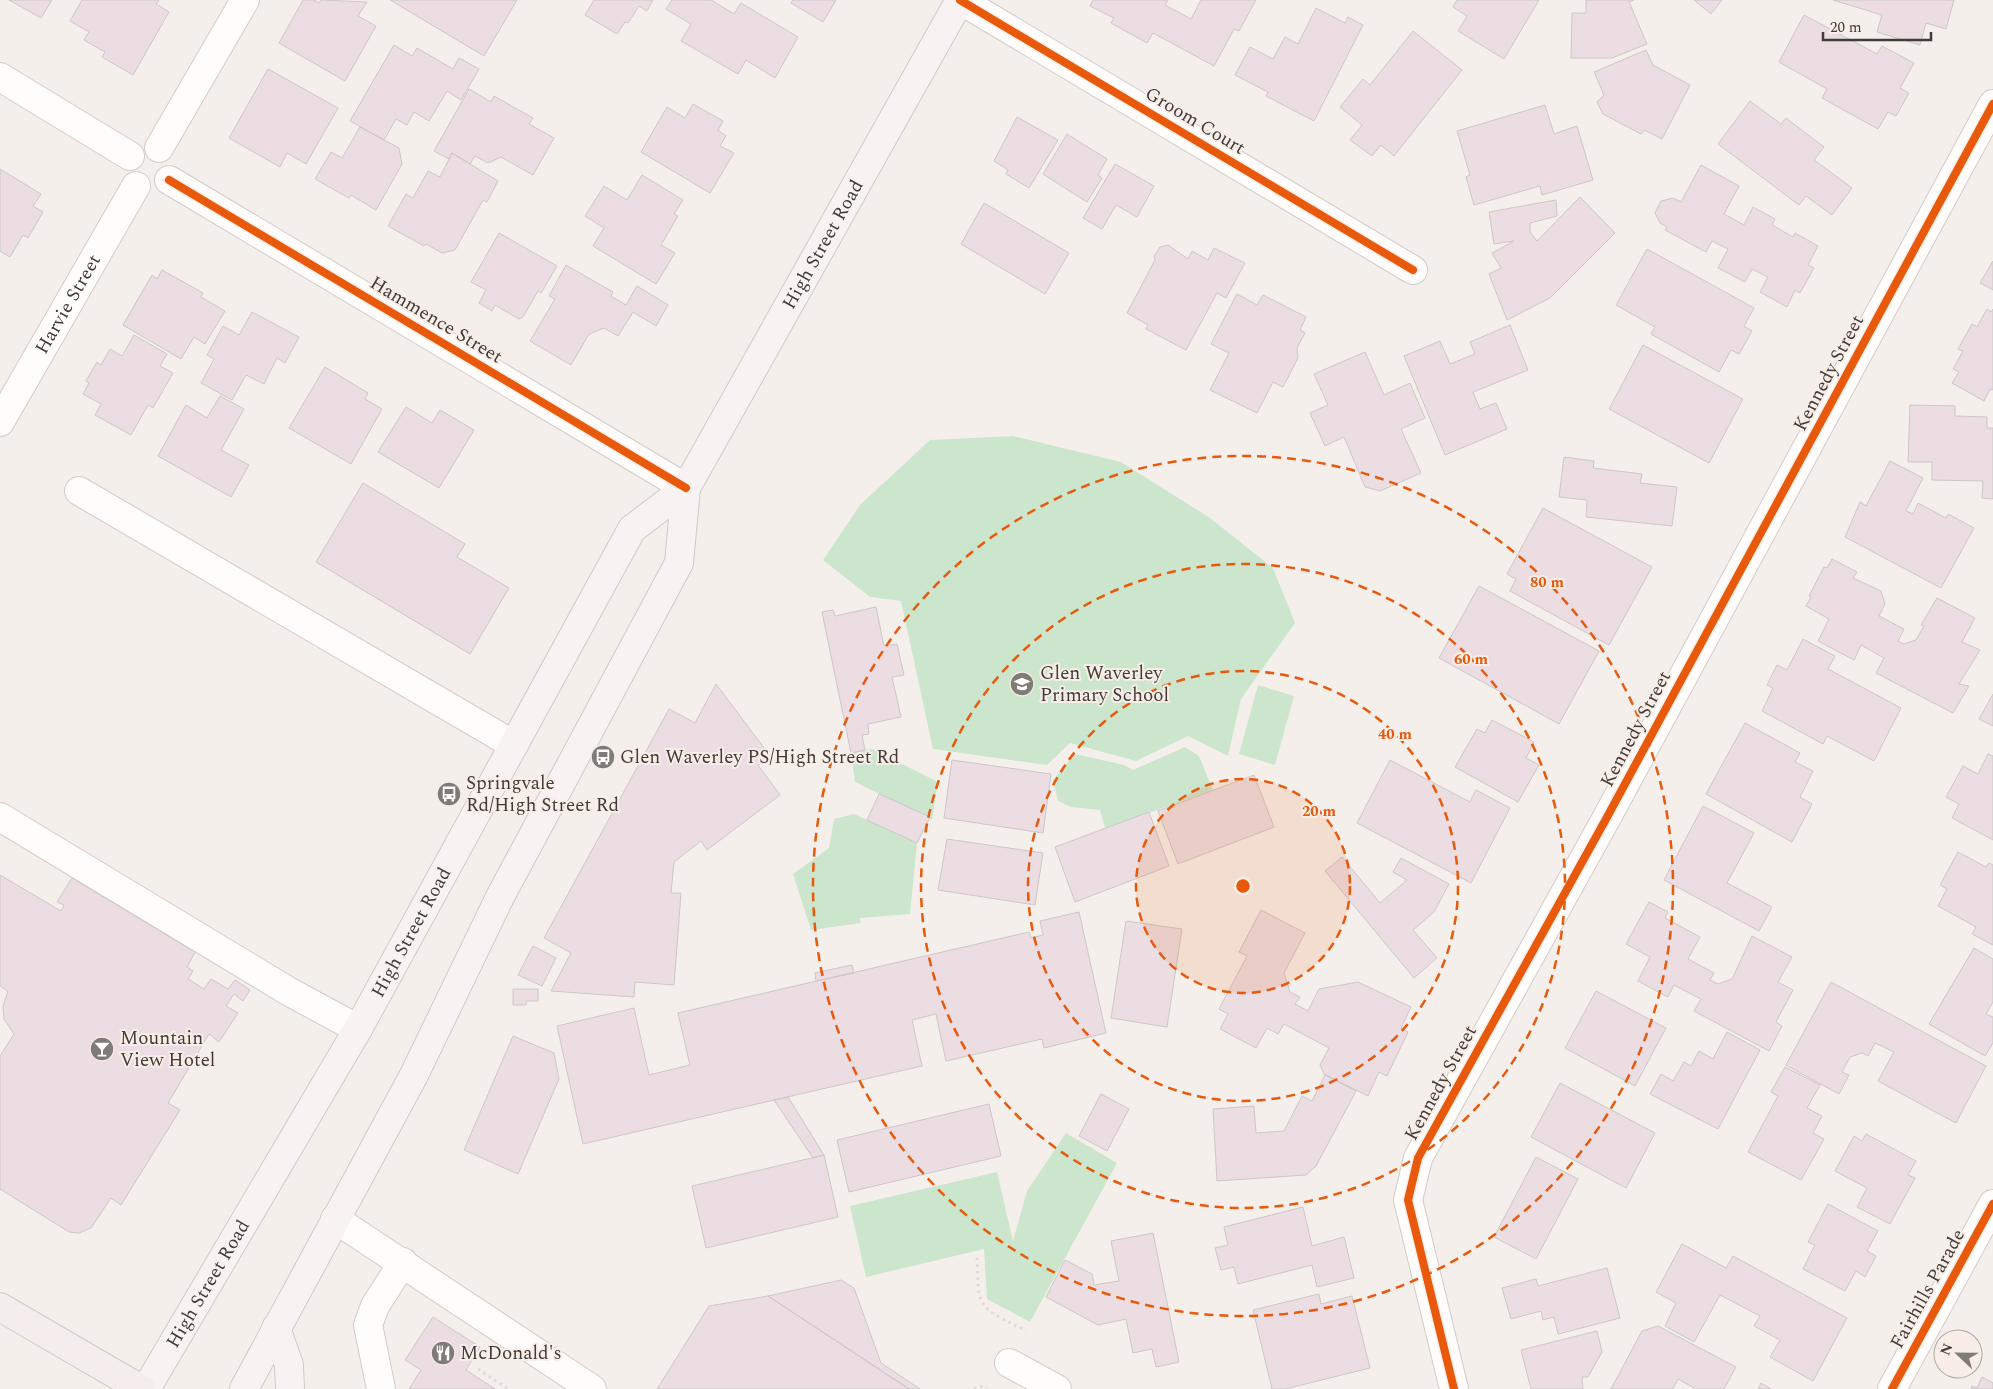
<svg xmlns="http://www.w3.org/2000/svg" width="1993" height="1389" font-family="Spectral,serif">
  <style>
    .green { fill: #cbe6cd }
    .building { fill: #ecdde3; stroke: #ccc7c7 }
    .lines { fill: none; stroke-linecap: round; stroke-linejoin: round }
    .minor-casing { stroke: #d1ccca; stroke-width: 30 }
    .major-casing { stroke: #cdcbc9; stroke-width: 30 }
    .highway-casing { stroke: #cdcbc9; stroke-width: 30 }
    .path { stroke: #dcdbda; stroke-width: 3; stroke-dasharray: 2.5 4; stroke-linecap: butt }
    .minor { stroke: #fefdfc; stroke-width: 28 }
    .major { stroke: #f8f2f3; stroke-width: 28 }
    .highway { stroke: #f4eced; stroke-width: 28 }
    .cycleway-casing { stroke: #f9eee7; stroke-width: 11 }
    .cycleway { stroke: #e8590c; stroke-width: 8 }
    .ring { fill: none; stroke: #e8590c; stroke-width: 2.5; stroke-dasharray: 9 6 }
    .labels { text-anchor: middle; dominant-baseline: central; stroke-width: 4; stroke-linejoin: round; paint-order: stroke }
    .street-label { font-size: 19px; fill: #403c39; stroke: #f9eee7 }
    .poi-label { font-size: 19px; fill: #403c39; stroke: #f9eee7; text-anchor: start }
    .centre { fill: #e8590c; stroke: #f9eee7; stroke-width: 2.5 }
    .ring-label { font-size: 15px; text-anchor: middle; font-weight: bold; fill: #e8590c; stroke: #f9eee7; stroke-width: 4; stroke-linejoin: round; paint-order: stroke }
  </style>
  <rect width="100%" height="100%" fill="#f5efeb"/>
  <!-- green -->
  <path class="green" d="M1013 436 1121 462 1210 518 1273 568 1295 623 1241 699 1228 756 1188 736 1136 761 1070 743 1047 765 933 749 901 601 870 597 823 560 860 505 930 440Z
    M1258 685 1294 696 1275 765 1239 754Z
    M1185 747 1199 756 1213 790C1177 804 1141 815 1105 828L1100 810 1071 807 1058 801 1053 780 1075 754 1124 765 1133 770Z
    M872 749 938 782 932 820 855 782 851 753Z
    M854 814 917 843 910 914 860 918 861 923 811 930 793 874 829 848 834 819Z
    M1066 1133 1117 1163 1030 1322 987 1299 984 1249 866 1277 850 1206 997 1172 1013 1241 1027 1191Z"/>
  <!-- building -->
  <path class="building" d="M9 0H52L41 18Z
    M82 0H159L156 4 169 12 133 75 102 57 105 52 84 40 89 32 70 21Z
    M303 0H314L319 3 321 0 367 2 358 16 376 26 345 81 279 43Z
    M390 0H517L484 56Z
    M594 0H653L647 11 639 6 628 23 625 22 617 34 585 15Z
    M672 0H711L734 14 741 3 798 37 775 78 746 60 738 74 681 41 691 24 666 9Z
    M793 0H836L823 22 791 3Z
    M1093 0H1168L1165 5 1191 19 1201 0H1256L1239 31 1234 29 1214 66 1153 33 1147 43 1111 23 1114 18 1090 6Z
    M1457 0H1539L1504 59 1458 31 1467 16 1453 7Z
    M1586 0H1634L1629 2 1647 44 1612 58H1571L1572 13H1586Z
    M1694 0H1722L1711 14Z
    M1833 0H1954L1946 29 1926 23 1920 45 1877 32 1882 15Z
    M1316 8 1345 23 1348 17 1363 25 1314 121 1266 96 1268 92 1235 75 1250 47 1273 59 1285 37 1298 44Z
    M1804 15 1877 54 1882 46 1914 63 1900 88 1909 93 1896 116 1888 112 1878 129 1822 98 1827 89 1779 62Z
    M1413 31 1462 70 1394 156 1381 145 1372 156 1350 140 1362 125 1340 107 1363 79 1370 85Z
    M394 45 412 56 417 48 453 69 459 58 479 69 461 100 447 91 429 121 414 112 407 125 396 119 384 140 350 121Z
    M1646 50 1653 65 1690 85 1662 139 1644 130 1641 134 1603 114 1597 102 1604 95 1594 72Z
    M268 69 338 108 306 164 287 153 280 167 229 138Z
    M469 89 491 102 494 96 533 118 529 124 554 138 533 175 501 157 488 163 475 156 470 164 452 153 449 159 434 151Z
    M1750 101 1781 124 1786 118 1824 147 1814 160 1852 188 1832 215 1806 196 1799 205 1718 144Z
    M693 104 723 121 718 130 726 136 720 146 734 153 710 193 641 152 667 107 685 118Z
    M1545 105 1554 134 1577 126 1593 180 1542 195 1540 186 1474 205 1466 177 1470 175 1457 131Z
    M1017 117 1058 140 1029 188 1006 174 1008 170 994 161Z
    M360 127 399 148 402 164 376 210 351 195 349 198 315 179 331 152 342 158Z
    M1067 134 1107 159 1098 175 1102 178 1087 202 1043 174Z
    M452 153 498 181 487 202 483 200 455 250 442 253 426 244 424 246 388 226 406 194 413 198 428 171 440 177Z
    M1115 164 1154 186 1137 217 1116 205 1102 229 1083 218Z
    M1701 165 1739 186 1724 214 1744 225 1753 207 1775 219 1772 225 1793 237 1795 233 1818 246 1808 265 1814 268 1800 293 1795 290 1787 307 1760 292 1768 277 1752 269 1745 282 1718 268 1728 249 1712 241 1706 252 1665 230 1667 227 1660 223 1655 213 1661 201 1673 198 1681 202Z
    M0 169 41 194 33 206 43 212 28 238 23 235 10 257 0 251Z
    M642 175 683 200 674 214 678 216 661 245 675 253 656 284 593 246 604 228 585 216 604 186 627 200Z
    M1580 197 1615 233 1550 298 1507 320 1489 274 1501 268 1492 253 1514 241 1494 244 1489 212 1556 200 1557 216 1530 223V232L1537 241Z
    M984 203 1069 253 1045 294 961 244Z
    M499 233 557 266 541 293 538 291 523 317 519 319 495 305 492 311 479 303 486 290 471 282Z
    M1168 245 1188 259 1192 251 1208 260 1214 248 1245 263 1226 298 1217 293 1186 350 1146 329 1148 325 1127 313 1155 260 1154 256 1160 247Z
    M1647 249 1754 308 1744 326 1752 331 1739 354 1731 350 1719 372 1651 334 1655 327 1616 305Z
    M1993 261V290L1980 283Z
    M566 265 613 292 611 296 626 305 637 286 668 305 656 326 633 312 618 336 604 328 589 334 571 365 530 341 555 299 549 296Z
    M162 270 203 293 201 297 225 311 205 344 194 337 181 359 123 325 152 275 157 279Z
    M1237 294 1257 305 1263 295 1306 317 1300 330 1305 333 1297 348 1298 358 1283 387 1273 382 1257 413 1210 390 1229 353 1211 344Z
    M1987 309 1991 312 1993 309V390L1990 389 1984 401 1952 383 1959 372 1953 369 1963 351 1958 349 1972 324 1977 327Z
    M252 312 299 337 285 363 277 358 264 384 246 375 232 400 201 383 214 359 207 355 223 326 239 335Z
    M1510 325 1528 370 1473 392 1480 409 1496 403 1507 429 1445 455 1404 356 1440 341 1450 364 1475 354 1470 342Z
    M134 335 167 354 160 366 173 373 153 408 148 405 131 435 95 415 101 404 83 394 89 383 86 381 97 362 101 365 110 349 122 356Z
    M1643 345 1743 399 1709 463 1609 409Z
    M1365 352 1384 395 1410 383 1425 418 1401 429 1421 473 1380 491 1365 487 1344 437 1325 446 1310 413 1328 405 1314 374Z
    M325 367 368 393 365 399 382 409 351 464 289 428Z
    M220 396 244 409 221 450 249 465 231 497 158 456 186 405 207 418Z
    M1910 405 1955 406V416L1987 417V428H1993V499L1982 498 1983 481 1932 480V462H1908Z
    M406 407 432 423 440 410 474 430 439 488 378 452Z
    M1564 457 1594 461 1593 468 1642 474 1640 483 1677 487 1672 526 1586 517 1587 500 1559 497Z
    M1890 461 1923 478 1906 511 1913 514 1918 503 1946 518 1948 514 1974 528 1941 588 1845 537 1860 502 1866 506Z
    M363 483 465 544 457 557 509 588 470 654 316 562Z
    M1543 508 1652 567 1609 645 1510 591 1516 579 1507 574Z
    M1832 559 1857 572 1853 578 1881 591 1885 604 1879 616 1904 629 1898 641 1904 644 1916 640 1924 626 1921 625 1937 598 1975 618 1962 642 1980 650 1959 684 1969 686 1953 713 1876 673 1884 658 1861 645 1854 660 1818 641 1829 619 1806 606 1811 597 1809 596 1824 567 1827 568Z
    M1479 586 1599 651 1559 724 1439 658Z
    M876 607 884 646 897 644 904 675 892 677 901 717 868 724 869 734 862 735 865 750 851 753 822 612 833 610 835 616Z
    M1803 639 1835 656 1828 669 1901 708 1874 761 1827 736 1823 744 1762 711 1773 688 1767 685 1777 665 1787 670Z
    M716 684 770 756 758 765 780 795 707 850 701 841 674 862 671 893H681L674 985 635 982 634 997 551 991 571 953 544 938 669 709 695 723Z
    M1993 694V726L1979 719Z
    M1492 720 1534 742 1526 758 1539 765 1518 802 1455 767 1477 729 1485 733Z
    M1745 723 1800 753 1795 762 1813 771 1800 797 1812 804 1792 842 1706 794Z
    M1988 754 1993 756V840L1952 818 1959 804 1946 797 1963 766 1978 774Z
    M952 760 1051 774 1043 833 944 818Z
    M1390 760 1470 802 1476 790 1510 808 1471 883 1357 823Z
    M1254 775 1274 827 1178 864 1158 811Z
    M879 794 930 817 917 843 867 820Z
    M1703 806 1754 833 1727 883 1772 907 1759 931 1664 880Z
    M1149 812 1169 866 1075 902 1055 847Z
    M947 839 1043 853 1035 905 938 890Z
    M1958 852 1986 867 1989 863 1993 865V945L1972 934 1976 927 1938 906 1947 889 1940 885Z
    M1342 857 1380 903 1407 880 1393 872 1401 858 1449 884 1434 912 1413 930 1437 958 1414 978 1325 871Z
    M0 875 61 911 64 905 57 902 72 878 195 952 187 967 193 971 188 979 204 989 211 979 228 989 235 980 250 990 243 1001 234 994 226 1006 238 1013 219 1042 209 1034 168 1103 180 1110 121 1205 111 1198 91 1228 79 1233 69 1232 0 1189V1056L14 1034 4 1019 3 1006 8 991 0 986Z
    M1649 902 1668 912 1665 918 1700 937 1688 959 1714 973 1710 980 1718 984 1732 979 1752 936 1792 957 1778 982 1793 990 1776 1022 1782 1026 1769 1051 1694 1011 1701 999 1674 985 1668 997 1638 981 1650 957 1626 944Z
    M1261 910 1305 933 1284 973 1290 992 1300 997 1295 1004 1308 1011 1319 989 1358 982 1411 1007 1401 1028 1408 1032 1387 1076 1379 1072 1368 1096 1324 1074 1320 1065 1329 1048 1284 1024 1278 1034 1267 1028 1256 1048 1220 1029 1228 1014 1219 1009 1247 956 1239 952Z
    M1079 912 1106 1033 1044 1048 1042 1039 946 1061 936 1014 912 1020 922 1066 583 1144 557 1026 634 1008 649 1075 690 1065 678 1013 1029 932 1031 938 1043 935 1040 921Z
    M1126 921 1182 929 1167 1027 1111 1018Z
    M533 946 556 958 542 986 518 975Z
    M1974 948 1993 959V1002L1986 1014 1993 1017V1043L1985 1056 1929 1024Z
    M852 965 854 973 816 981 815 973Z
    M1831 982 1986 1066 1956 1123 1878 1081 1894 1052 1875 1043 1868 1056 1862 1053 1850 1057 1842 1072 1849 1075 1839 1094 1786 1065Z
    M513 989H538V1001H526V1005H513Z
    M1596 991 1666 1028 1635 1086 1565 1048Z
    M1727 1032 1760 1050 1718 1129 1650 1094 1661 1074 1673 1081 1684 1062 1691 1066 1699 1051 1713 1059Z
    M513 1036 554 1053 559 1079 518 1174 464 1150Z
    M1785 1067 1820 1085 1807 1108 1822 1116 1813 1133 1824 1139 1801 1180 1748 1152 1778 1096 1771 1092Z
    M1325 1075 1356 1091 1316 1166 1306 1175 1217 1181 1213 1109 1254 1106 1256 1133 1284 1131 1302 1096 1312 1101Z
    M1560 1083 1655 1133 1626 1188 1531 1137Z
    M1101 1094 1129 1109 1107 1151 1079 1136Z
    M788 1097 824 1155 813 1158 774 1100Z
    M989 1104 1001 1156 849 1192 837 1140Z
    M1866 1134 1916 1161 1908 1175 1915 1178 1890 1224 1857 1207 1867 1188 1835 1171 1854 1136 1862 1141Z
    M824 1155 838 1217 706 1248 692 1186Z
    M1536 1157 1578 1179 1536 1259 1494 1237Z
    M1828 1204 1878 1231 1867 1251 1876 1256 1865 1277 1856 1271 1845 1291 1803 1269 1815 1245 1808 1242Z
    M1303 1207 1312 1246 1344 1237 1354 1278 1317 1287 1312 1265 1238 1284 1234 1267 1221 1270 1215 1248 1228 1245 1224 1227Z
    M1153 1233 1179 1362 1156 1367 1152 1349 1133 1353 1126 1319 1098 1325 1046 1297 1065 1260 1092 1274 1094 1285 1119 1281 1111 1241Z
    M1682 1244 1726 1268 1733 1256 1847 1318 1813 1381 1770 1357 1780 1340 1754 1326 1760 1316 1720 1295 1694 1342 1665 1326 1676 1303 1656 1292Z
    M1607 1268 1620 1318 1558 1334 1554 1317 1543 1320 1541 1311 1511 1319 1502 1288 1536 1279 1538 1286Z
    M841 1280 854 1288 881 1363 920 1389H909L768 1296Z
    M1319 1294 1321 1304 1352 1296 1370 1368 1285 1389H1272L1253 1310Z
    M768 1296 909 1389H657L709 1306Z
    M433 1317 480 1347 466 1370 495 1389H409L421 1370 405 1360Z
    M1658 1326 1736 1367 1724 1389H1696L1678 1379 1673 1389H1611L1642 1331Z
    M1597 1331 1602 1352 1588 1377H1582L1583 1389H1531L1521 1350Z
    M1982 1377 1993 1383V1389H1971L1972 1386 1977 1388Z
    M1761 1383 1771 1389H1758Z"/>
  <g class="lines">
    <!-- minor casing -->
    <g class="minor-casing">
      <g id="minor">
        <path d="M960 0 1413 270"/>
        <path d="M0 77 130 156"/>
        <path d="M159 148 245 0"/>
        <path d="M169 180 686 488"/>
        <path id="s1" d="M0 422 136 186"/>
        <path d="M79 491 514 745"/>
        <path d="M0 817 288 991 358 1029"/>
        <path d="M335 1219 592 1389"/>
        <path d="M1009 1363 1057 1389"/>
        <path d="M381 1389 368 1325 375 1306 403 1262"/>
        <path d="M1454 1389 1408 1200 1418 1158 1606 819 1993 104"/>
        <path d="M1892 1389 1993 1204"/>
      </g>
    </g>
    <!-- major casing -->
    <g class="major-casing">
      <g id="major">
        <path d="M276 1328 289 1365 290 1389"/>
        <path id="s2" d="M146 1389 358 1029 632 529 686 488 960 0"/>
        <path d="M244 1389 414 1075 500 897 679 563 686 488"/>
      </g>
    </g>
    <!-- highway casing -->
    <g class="highway-casing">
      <path id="highway" d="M0 1307 141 1389"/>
    </g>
    <!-- path -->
    <path class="path" d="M977 1258C978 1270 977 1285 980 1297 984 1314 1013 1323 1026 1331
      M478 1369 508 1389
      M974 1389 983 1386 987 1388"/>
    <!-- minor -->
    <use href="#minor" class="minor"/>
    <!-- major -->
    <use href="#major" class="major"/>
    <!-- highway -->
    <use href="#highway" class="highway"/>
    <!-- cycleway casing -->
    <g class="cycleway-casing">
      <path id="cycleway" d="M960 0 1413 270
        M169 180 686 488
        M1454 1389 1408 1200 1418 1158 1606 819 1993 104
        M1892 1389 1993 1204"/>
    </g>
    <!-- cycleway -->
    <use href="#cycleway" class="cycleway"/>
  </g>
  <!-- distance rings -->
  <circle cx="1243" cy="886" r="107" fill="#e8590c" fill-opacity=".12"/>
  <g class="ring">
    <circle cx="1243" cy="886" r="107"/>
    <circle cx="1243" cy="886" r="215"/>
    <circle cx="1243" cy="886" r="322"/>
    <circle cx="1243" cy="886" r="430"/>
  </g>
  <!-- icons -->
  <defs>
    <g id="school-disc" transform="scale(1.25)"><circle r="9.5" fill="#7f7b77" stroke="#f9eee7"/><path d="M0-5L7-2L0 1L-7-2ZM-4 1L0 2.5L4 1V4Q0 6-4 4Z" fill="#fff"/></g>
    <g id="bus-disc" transform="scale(1.25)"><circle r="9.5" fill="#7f7b77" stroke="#f9eee7"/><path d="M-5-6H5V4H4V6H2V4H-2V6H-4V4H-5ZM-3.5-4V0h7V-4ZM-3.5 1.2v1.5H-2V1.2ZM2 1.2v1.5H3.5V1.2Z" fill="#fff"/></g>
    <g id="bar-disc" transform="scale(1.25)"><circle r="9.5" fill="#7f7b77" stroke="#f9eee7"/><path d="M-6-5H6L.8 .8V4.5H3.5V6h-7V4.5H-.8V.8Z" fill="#fff"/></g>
    <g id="restaurant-disc" transform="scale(1.25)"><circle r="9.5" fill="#7f7b77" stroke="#f9eee7"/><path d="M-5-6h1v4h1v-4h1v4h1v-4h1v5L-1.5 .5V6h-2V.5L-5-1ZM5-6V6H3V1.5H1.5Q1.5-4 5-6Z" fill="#fff"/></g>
  </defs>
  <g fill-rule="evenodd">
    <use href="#school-disc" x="1022" y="684"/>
    <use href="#bus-disc" x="603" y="757"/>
    <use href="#bus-disc" x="449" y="794"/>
    <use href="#bar-disc" x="102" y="1049"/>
    <use href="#restaurant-disc" x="443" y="1353"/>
  </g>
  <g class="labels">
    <!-- street labels -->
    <g class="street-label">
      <text transform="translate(1195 121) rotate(31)">Groom Court</text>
      <text stroke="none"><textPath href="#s2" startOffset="1335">High Street Road</textPath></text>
      <text stroke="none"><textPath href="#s1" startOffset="136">Harvie Street</textPath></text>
      <text transform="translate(436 320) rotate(31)">Hammence Street</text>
      <text transform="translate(1829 373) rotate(-62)">Kennedy Street</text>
      <text transform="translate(1636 729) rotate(-62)">Kennedy Street</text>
      <text stroke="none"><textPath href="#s2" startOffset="528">High Street Road</textPath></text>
      <text transform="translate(1441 1083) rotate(-61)">Kennedy Street</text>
      <text stroke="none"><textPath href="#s2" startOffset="122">High Street Road</textPath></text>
      <text transform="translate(1928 1289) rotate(-61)">Fairhills Parade</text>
    </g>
    <!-- poi labels -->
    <g class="poi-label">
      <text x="1040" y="673">Glen Waverley<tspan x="1040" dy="22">Primary School</tspan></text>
      <text x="620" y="757">Glen Waverley PS/High Street Rd</text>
      <text x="466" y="783">Springvale<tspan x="466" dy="22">Rd/High Street Rd</tspan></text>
      <text x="120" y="1038">Mountain<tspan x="120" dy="22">View Hotel</tspan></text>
      <text x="460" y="1353">McDonald's</text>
    </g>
  </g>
  <circle cx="1243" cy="886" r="8" class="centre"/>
  <g class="ring-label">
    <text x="1547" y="587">80 m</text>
    <text x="1471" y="664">60 m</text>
    <text x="1395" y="739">40 m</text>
    <text x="1319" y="816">20 m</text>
  </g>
  <!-- north arrow -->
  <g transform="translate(1958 1354) rotate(292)"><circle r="24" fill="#f9eee7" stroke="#afa7a1"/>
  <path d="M0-4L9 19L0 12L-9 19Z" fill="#7f7b77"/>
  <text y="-8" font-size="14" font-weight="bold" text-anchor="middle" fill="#403c39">N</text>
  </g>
  <!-- scale -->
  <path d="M1823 32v8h108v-8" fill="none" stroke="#403c39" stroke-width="2.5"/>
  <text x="1830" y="32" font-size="15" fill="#403c39" stroke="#f9eee7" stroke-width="4" paint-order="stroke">20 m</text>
</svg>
